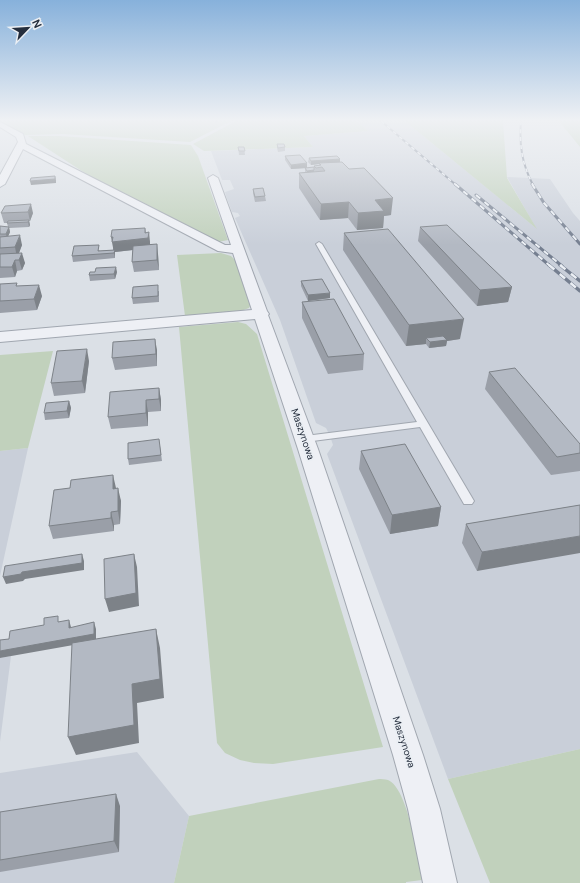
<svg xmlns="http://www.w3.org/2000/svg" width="580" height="883" font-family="'DM Sans',sans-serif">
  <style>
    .built { fill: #c9cfd9 }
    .green { fill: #c1d1bc }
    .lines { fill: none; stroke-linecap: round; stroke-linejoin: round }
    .stream { fill: #95adc8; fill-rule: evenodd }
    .lane-casing { stroke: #a1a7b0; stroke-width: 2 }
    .street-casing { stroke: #a1a7b0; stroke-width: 2 }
    .lane { fill: #eef0f5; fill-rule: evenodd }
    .street { fill: #eef0f5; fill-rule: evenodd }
    .rail-far2-casing { stroke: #757f90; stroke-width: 2 }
    .rail-far1-casing { stroke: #757f90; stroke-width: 3 }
    .rail-casing { stroke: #757f90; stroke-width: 3.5 }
    .rail-far2 { stroke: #ebeff4; stroke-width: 1.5; stroke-dasharray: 4; stroke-linecap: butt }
    .rail-far1 { stroke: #ebeff4; stroke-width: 2; stroke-dasharray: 5.5; stroke-linecap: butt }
    .rail { stroke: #ebeff4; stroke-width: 2.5; stroke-dasharray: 7; stroke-linecap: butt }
    .wall { fill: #9a9fa8 }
    .shaded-wall { fill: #7d8288 }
    .building { fill: #b3b9c3; stroke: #7d8288 }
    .labels { text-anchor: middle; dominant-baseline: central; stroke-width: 4; stroke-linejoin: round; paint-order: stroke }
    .street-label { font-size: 10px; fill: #252e3d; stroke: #ebeff4 }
  </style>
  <rect width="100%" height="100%" fill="#dbe0e6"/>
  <!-- built -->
  <path class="built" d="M357 121H405L536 228 507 177 550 179 573 213 580 221V749L448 779 327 454 333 445 330 436 326 428 316 423 280 320 235 218 240 216 238 213 232 212 226 196 225 192 234 189 230 180H222L211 151 313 147 304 136 368 131Z
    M28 448 0 576V451Z
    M11 656 0 742V658Z
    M137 752 189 816 174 883H0V773Z"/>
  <!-- green -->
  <path class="green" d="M0 121H231L190 142 63 134 25 135Z
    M236 121H357L368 131 304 136 313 147 204 151 193 144Z
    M405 121H503L507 178 537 229Z
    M559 121H580V147Z
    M28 136H59L191 145 198 156 228 240 218 242 91 177Z
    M221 253 231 256 235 260 250 306 249 308 235 313 185 316 177 255Z
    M238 322 246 324 257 334 383 747 273 764 254 763 240 760 225 753 217 743 179 327Z
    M53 351 28 448 0 451V355Z
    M580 749V883H490L448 779Z
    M379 779C381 779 385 779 388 780 408 788 418 859 422 880L406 882V883H174L189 816Z"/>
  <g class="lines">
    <!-- stream -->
    <path class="stream" d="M215 121H218L216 123 215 122Z"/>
    <!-- lane casing -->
    <g class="lane-casing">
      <path id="lane" d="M319 242 322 244 474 501 472 504H464L420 427 305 442 300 439 305 436 417 422 316 244Z"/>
    </g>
    <!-- street casing -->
    <g class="street-casing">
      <path id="street" d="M0 122 23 134 26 144 225 245H231L208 178 213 175 218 178 267 311 269 314 268 315 318 449 423 755 440 809 457 883H423L408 809 393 755 298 449 255 319 0 342V332L252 310 233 253 218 251 23 149 5 184 0 187V175L18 142 16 137 0 127Z"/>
    </g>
    <!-- lane -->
    <use href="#lane" class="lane"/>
    <!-- street -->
    <use href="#street" class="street"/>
    <!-- rail-far2 casing -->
    <g class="rail-far2-casing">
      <path id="rail-far2" d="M381 121 456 185
        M521 121C519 145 522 164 533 185"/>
    </g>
    <!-- rail-far1 casing -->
    <g class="rail-far1-casing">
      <path id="rail-far1" d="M455 184 550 266
        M532 184 544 203 580 244
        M476 195 562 266"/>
    </g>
    <!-- rail casing -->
    <g class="rail-casing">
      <path id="rail" d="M549 265 580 291
        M560 265 580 281"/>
    </g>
    <!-- rail-far2 -->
    <use href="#rail-far2" class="rail-far2"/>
    <!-- rail-far1 -->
    <use href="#rail-far1" class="rail-far1"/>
    <!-- rail -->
    <use href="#rail" class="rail"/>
  </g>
  <!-- wall -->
  <path class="wall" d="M277 144 285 147V151L278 152 277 148Z
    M238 147H244L245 155H239Z
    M285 156 307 168 314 167V166L319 165V164L311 165 308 162 309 158 340 159V162L391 215 384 216 383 228 357 230 348 218 320 220 299 188V173L305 172V168L291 169 285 160Z
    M253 189 265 196 266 201 255 202 253 193Z
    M5 206 33 213 30 221H29L30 225 29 227 9 228 10 232 8 236 22 245 19 253 25 263 22 270 17 271 15 277 0 278V226L8 227 7 223H4L1 213Z
    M420 227 512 287 508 302 477 306 418 241Z
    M145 228 146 233 150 242V245L158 254 159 270 134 272 132 262 133 250 115 252V258L73 262 72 256 100 250 99 251 113 250V247Z
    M344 233 460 339 447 341 446 346 429 348 426 344 406 346 343 250Z
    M117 272 115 279 90 281 89 275Z
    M301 281 330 298 308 301 301 286Z
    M0 284 18 286 42 296 37 310 0 313Z
    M159 291V302L133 304 132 298Z
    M302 302 364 354 363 370 328 374 302 318Z
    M157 350V366L115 370 112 358Z
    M89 361 85 393 54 396 51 383Z
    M489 372 580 444V471L551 475 485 389Z
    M159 388 161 400V411L148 412V426L111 429 108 417Z
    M69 401 71 408 69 418 45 420 44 413Z
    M160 446 162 461 129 465 128 459Z
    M361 451 441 507 438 526 390 534 359 469Z
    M116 488 121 501 120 524 114 525V531L53 539 49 526Z
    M580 505 477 571 462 543 466 524Z
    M120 806 119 852 0 872V812Z"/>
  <!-- shaded-wall -->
  <path class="shaded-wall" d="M340 159V163H319V164L311 165V161Z
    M307 163V168L291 169V165Z
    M314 170V174L307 175V171Z
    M55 176 56 180V183L31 185 30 181Z
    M393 198 391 215 384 216 383 228 357 230 358 213 375 200Z
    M349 202 348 218 320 220 321 204Z
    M31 204 33 213 30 221 28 212Z
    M29 220 30 225 29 227 28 222Z
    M9 227 10 232 7 239 6 234Z
    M145 228 146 239 149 232 150 242V248L115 252V258L111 237 145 233Z
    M20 235 22 245 17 258 15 247Z
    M157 244 158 254 159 270 157 260Z
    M22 253 25 263 22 270 19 260Z
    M15 260 17 271 15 277 12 267Z
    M116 267 117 272 115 279 114 274Z
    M39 285 42 296 37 310 34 299Z
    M512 287 508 302 477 306 480 290Z
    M330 293V298L308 301V295Z
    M464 319 460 339 447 341 446 346 429 348 430 342 426 338V344L406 346 409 325Z
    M155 339 157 350V366L156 354Z
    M87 349 89 361 85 393 82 381Z
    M159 388 161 400V411L159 399Z
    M146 400 148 412V426L146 413Z
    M69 401 71 408 69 418 67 411Z
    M113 475 116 488V502L113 489Z
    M118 488 121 501 120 524 118 511Z
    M441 507 438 526 390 534 392 515Z
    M111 512 114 525V531L111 518Z
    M580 536V553L477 571 482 552Z
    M82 554 84 561V570L25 579 23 581 6 584 3 577Z
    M134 554 137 567 139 606 109 612 105 599Z
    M69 620 71 627V635L69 628Z
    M94 622 96 629V641L0 658V651Z
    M156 629 160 648 164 698 137 703 139 743 76 755 68 737 132 684Z
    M116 794 120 806 119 852 114 841Z"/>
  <!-- building -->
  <path class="building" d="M277 144H284L285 147 278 148Z
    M238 147H244L245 151H239Z
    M300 155 307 163 291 165 285 156Z
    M337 156 340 159 311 161 309 158Z
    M342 162 349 169 364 168 393 198 375 200 384 211 358 213 349 202 321 204 299 173 325 171 322 167 316 168 314 166 321 165 319 163Z
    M314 167V170L307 171 305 168Z
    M55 176V179L30 181 31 178Z
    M263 188 265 196 255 197 253 189Z
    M31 204 28 212 1 213 5 206Z
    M29 220 28 222 7 223 8 221Z
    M447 225 512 287 480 290 420 227Z
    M0 226 9 227 6 234H0Z
    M145 228V233L149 232 148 238 112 242 113 237H111L112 230Z
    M388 229 464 319 409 325 344 233Z
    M20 235 15 247 0 248V237Z
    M157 244V260L132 262 133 246Z
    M99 245 98 251 115 250 114 253 72 256 74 246Z
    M22 253 19 260H15L12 267H0V254Z
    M116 267 114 274 89 275 90 272H95L96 268Z
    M322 279 330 293 308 295 301 281Z
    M17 283 16 286 39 285 34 299 0 301V284Z
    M158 285V296L132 298 133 287Z
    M334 299 364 354 328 357 302 302Z
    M443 336 447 340 430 342 426 338Z
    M155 339 156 354 112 358 113 342Z
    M87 349 82 381 51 383 57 351Z
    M515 368 580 444V453L557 457 489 372Z
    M159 388V399L146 400V413L108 417 110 392Z
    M69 401 67 411 44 413 46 403Z
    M159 439 161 455 128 459V443Z
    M405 444 441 507 392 515 361 451Z
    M113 475V489L118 488V511L111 512V518L49 526 54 490 70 488 71 480Z
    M580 505V536L482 552 466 524Z
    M82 554V563L22 572 21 574 3 577 5 566Z
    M134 554 136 593 105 599 104 559Z
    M58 616V622L69 620V628L94 622V634L0 651V640L9 639 10 631 44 625V618Z
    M156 629 160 679 132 684 134 725 68 737 72 643Z
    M116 794 114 841 0 860V812Z"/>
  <!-- sky -->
  <linearGradient id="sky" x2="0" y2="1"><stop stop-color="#87b1db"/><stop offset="0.49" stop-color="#eff1f4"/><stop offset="1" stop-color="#eff1f4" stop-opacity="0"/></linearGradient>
  <rect width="580" height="245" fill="url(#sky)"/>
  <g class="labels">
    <!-- street labels -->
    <g class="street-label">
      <text transform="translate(303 434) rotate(71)">Maszynowa</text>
      <text transform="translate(404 742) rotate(72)">Maszynowa</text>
    </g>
  </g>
  <!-- north arrow -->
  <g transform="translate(28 28) rotate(65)" stroke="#ebeff4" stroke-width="3" paint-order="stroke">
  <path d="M0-3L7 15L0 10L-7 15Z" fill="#252e3d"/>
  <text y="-6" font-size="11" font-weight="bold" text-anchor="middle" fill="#252e3d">N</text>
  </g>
</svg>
